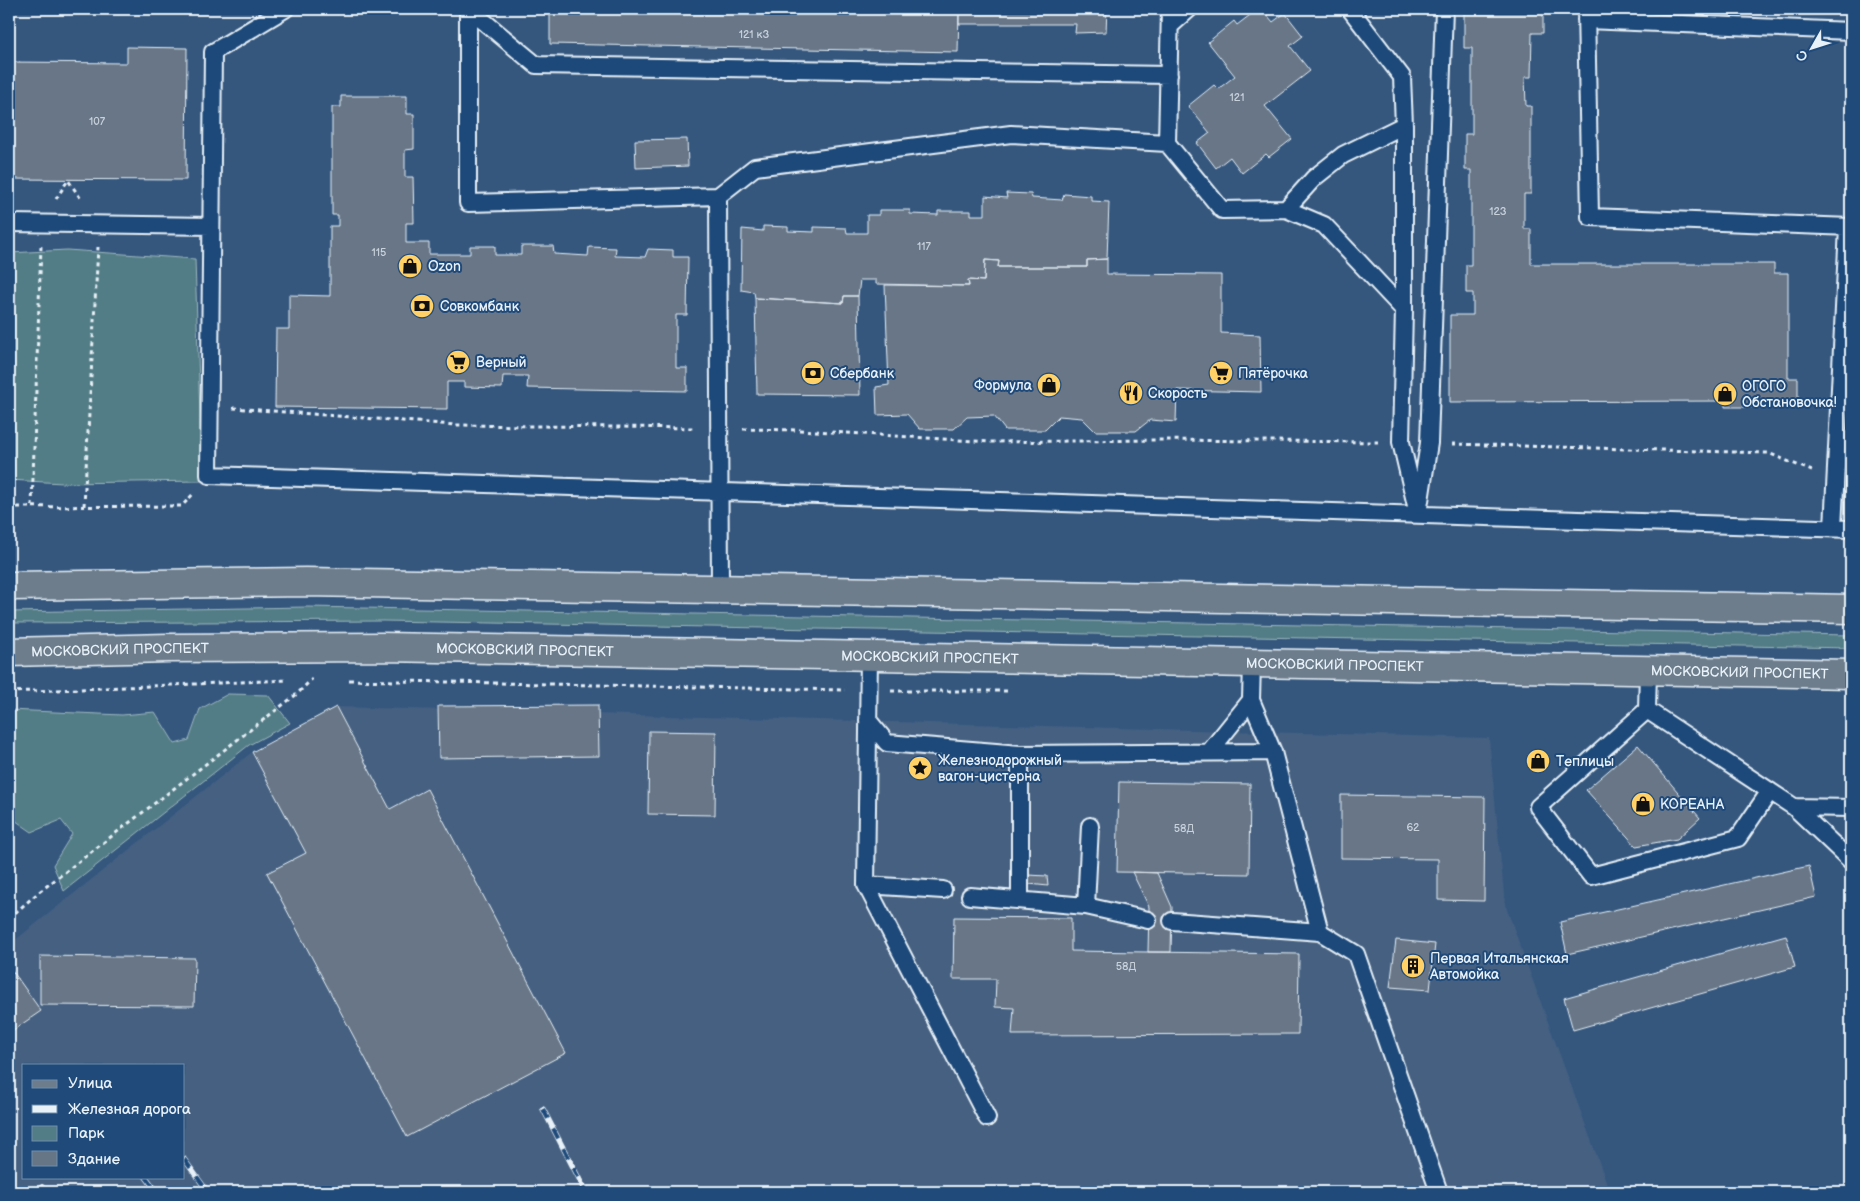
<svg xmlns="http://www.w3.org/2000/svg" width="1860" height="1201" font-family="'Balsamiq Sans',sans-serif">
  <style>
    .built { fill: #446081; fill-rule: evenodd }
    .green { fill: #527d86; stroke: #9db7bf }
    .building { fill: #677687; stroke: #e8f1f8 }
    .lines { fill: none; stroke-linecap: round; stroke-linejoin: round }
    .lane-casing { stroke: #e8f1f8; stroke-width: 20 }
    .primary-casing { stroke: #e8f1f8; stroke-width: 31 }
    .path { stroke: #e8f1f8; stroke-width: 3; stroke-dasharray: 4 4; stroke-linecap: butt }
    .lane { stroke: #1f4a7a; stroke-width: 16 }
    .primary { stroke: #6d7d8c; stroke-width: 28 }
    .rail-casing { stroke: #e8f1f8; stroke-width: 5.5 }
    .rail { stroke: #1f4a7a; stroke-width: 4; stroke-dasharray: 11; stroke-linecap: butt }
    .labels { text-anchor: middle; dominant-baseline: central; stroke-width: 4; stroke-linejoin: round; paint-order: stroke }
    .number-label { font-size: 11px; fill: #c8d2dc }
    .poi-label { font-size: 14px; fill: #e8f1f8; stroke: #1f4a7a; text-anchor: start }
    .street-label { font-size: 14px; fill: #e8f1f8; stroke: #1f4a7a }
  </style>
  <rect width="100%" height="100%" fill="#35577e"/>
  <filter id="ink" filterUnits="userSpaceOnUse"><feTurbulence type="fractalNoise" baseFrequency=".02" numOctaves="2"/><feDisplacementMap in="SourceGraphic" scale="10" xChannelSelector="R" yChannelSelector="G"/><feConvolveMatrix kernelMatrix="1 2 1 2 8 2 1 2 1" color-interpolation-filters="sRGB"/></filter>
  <g filter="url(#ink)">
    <!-- built -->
    <path class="built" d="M336 707 1489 738 1505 904 1610 1192H9V945L252 752ZM24 1065H184V1177H24Z"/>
    <!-- green -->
    <path class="green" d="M67 250 195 259 202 481 63 483 9 480V253Z
      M307 607 1851 635V648L383 621 9 623V612Z
      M228 694 268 695 290 723 249 745 64 891 53 865 72 834 61 820 32 832 9 816V710L122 715 155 712 175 744 189 740 200 709Z"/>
    <!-- building -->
    <path class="building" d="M550 9H959L958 52 550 44Z
      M959 9H1107L1106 32 1075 33 1076 24H959Z
      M1258 9H1262L1273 22 1285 13 1303 36 1290 46 1310 71 1265 106 1292 139 1269 157 1266 154 1242 173 1230 157 1216 168 1197 143 1210 133 1188 106 1214 85 1218 89 1235 76 1208 42 1234 21 1237 25Z
      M1471 9H1543V33H1532L1531 77H1525L1526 106H1531V194H1524V229H1531V264H1774V273H1788V378H1798V407H1725V401L1450 402V315H1473V293H1466V265H1471V170H1465V134H1472V48H1464V13H1471Z
      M1785 9H1851V11Z
      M127 47 187 48 186 180 9 179V62L127 63Z
      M341 96H407V114H414V149L405 150V177H413L414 223H406V243H429V254H470V246H495V255H521V246H553L554 254 588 256 589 247 616 248 615 256 645 257 648 249 673 250V257H688L687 315H676V368H687V391L527 388 528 376H503L502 388 464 387V382H447V409L275 407 276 329H289V295L330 296V226H338V215H332V107H341Z
      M687 139 688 166 636 168 635 140Z
      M1006 193 1031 194 1032 198 1062 200 1064 194 1091 196V201L1109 202 1107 259 1087 260V267H998L999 261 985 260 984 281 968 280 969 286 876 284V280H860L858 296H844L843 303 755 298 754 292 741 290 742 229 763 231V226L788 227V231L814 232V227L846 228 847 233H867V215H879V210H910V214L938 215V211H971V215H985V196L1007 198Z
      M1107 259V274L1221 275V333L1260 335 1261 392 1177 390 1176 422 1150 420 1136 431H1095L1082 418 1059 416 1045 430H1005L994 416 967 417 954 429H920L907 414 877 415 876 387 889 385 885 285 969 286 968 280 984 281 985 260 999 261 998 267H1087V260Z
      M844 296H858L860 395 757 394 755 298 843 303Z
      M598 705 599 756 439 758 438 706Z
      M336 707 390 809 427 789 566 1053 407 1137 267 873 306 853 252 752Z
      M649 731 716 732 715 815 648 814Z
      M1638 745 1700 818 1677 839 1636 846 1586 790Z
      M1119 782 1250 784 1249 874 1117 872Z
      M1341 795 1485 797 1484 901 1438 900V859L1341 858Z
      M1809 866 1816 897 1567 954 1560 922Z
      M1132 872 1157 873 1172 907 1171 952H1148L1149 907Z
      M1028 875 1047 876 1048 886 1029 884Z
      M954 917 1071 918V951L1299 954 1298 1034 1012 1035 1014 1008 995 1007 996 979H953Z
      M1786 935 1795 967 1573 1030 1564 998Z
      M1396 940 1435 944 1430 990 1390 987Z
      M40 956 195 958 194 1006 40 1005Z
      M9 966 41 1011 9 1033Z"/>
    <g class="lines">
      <!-- lane casing -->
      <g class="lane-casing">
        <path id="lane" d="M285 9 213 52 209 475 1851 529
          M468 9V203L718 196 755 167 1011 134 1167 143
          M469 9 536 65 1169 75
          M1170 9 1167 143 1222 210 1286 209 1324 225 1404 310 1401 442 1418 514
          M1350 9 1402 77 1404 125V310
          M1586 9 1590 217 1851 227
          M1586 20 1851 31
          M1170 26 1189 9
          M718 196 720 588
          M1286 209 1314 178 1343 155 1404 125
          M9 223 211 226
          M1419 507 1429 443 1444 9
          M1833 528 1848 228
          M1252 663 1251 700 1273 752 1320 932
          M1648 671 1647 710 1538 807 1591 876 1738 838 1770 791
          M1647 710 1794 807 1851 861
          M868 720 887 743 1020 754 1273 752
          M1210 751 1251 700
          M1794 807 1851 808
          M866 885 869 656
          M943 890 866 885 987 1118
          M970 896 1086 906 1148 920
          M1020 900V754
          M1086 906 1090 826
          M1172 921 1320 932 1356 954 1439 1192"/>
      </g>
      <!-- primary casing -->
      <g class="primary-casing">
        <g id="primary">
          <path d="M9 586 306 582 1851 609"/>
          <path id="s1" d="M9 652 168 648 383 647 1851 674"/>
        </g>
      </g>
      <!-- path -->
      <path class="path" d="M56 199 68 180 81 199
        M233 408 455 425 696 428
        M743 429 800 430 990 442 1158 440 1378 442
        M1452 444 1768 453 1812 471
        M32 506 41 246
        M84 506 98 247
        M9 507 182 506 194 493
        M349 680 845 690
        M891 691H1008
        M9 692 288 680
        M9 918 39 892 297 694 312 679"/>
      <!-- lane -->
      <use href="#lane" class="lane"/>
      <!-- primary -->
      <use href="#primary" class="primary"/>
      <!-- rail casing -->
      <g class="rail-casing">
        <path id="rail" d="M543 1109 586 1192
          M184 1159 208 1192
          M146 1177 157 1192
          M42 1187 46 1192"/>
      </g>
      <!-- rail -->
      <use href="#rail" class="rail"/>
    </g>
  </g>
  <!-- icons -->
  <defs>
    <g id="shop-disc" transform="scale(1.25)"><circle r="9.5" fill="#ffd166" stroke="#1f4a7a"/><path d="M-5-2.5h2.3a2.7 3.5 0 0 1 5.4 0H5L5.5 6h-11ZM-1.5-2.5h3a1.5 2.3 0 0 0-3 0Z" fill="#111"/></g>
    <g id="bank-disc" transform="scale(1.25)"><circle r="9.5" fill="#ffd166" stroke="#1f4a7a"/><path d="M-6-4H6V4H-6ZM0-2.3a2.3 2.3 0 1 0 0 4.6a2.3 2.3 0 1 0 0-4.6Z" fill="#111"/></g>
    <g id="supermarket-disc" transform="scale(1.25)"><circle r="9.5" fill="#ffd166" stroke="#1f4a7a"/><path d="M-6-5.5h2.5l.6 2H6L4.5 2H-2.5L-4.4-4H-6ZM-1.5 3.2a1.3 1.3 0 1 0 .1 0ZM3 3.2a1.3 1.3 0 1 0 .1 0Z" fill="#111"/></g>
    <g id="restaurant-disc" transform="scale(1.25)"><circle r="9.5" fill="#ffd166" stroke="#1f4a7a"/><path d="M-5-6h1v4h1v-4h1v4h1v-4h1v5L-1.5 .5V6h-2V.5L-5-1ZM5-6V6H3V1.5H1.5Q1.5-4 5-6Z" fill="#111"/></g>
    <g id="sight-disc" transform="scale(1.25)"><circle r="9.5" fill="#ffd166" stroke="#1f4a7a"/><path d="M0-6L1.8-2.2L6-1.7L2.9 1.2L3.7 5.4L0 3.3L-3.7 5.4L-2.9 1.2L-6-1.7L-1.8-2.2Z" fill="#111"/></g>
    <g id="building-disc" transform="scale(1.25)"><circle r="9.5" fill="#ffd166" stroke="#1f4a7a"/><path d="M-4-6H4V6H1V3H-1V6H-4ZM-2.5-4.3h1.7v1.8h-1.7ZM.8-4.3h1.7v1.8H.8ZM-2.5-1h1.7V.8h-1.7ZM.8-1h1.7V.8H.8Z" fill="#111"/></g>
  </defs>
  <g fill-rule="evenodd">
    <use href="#shop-disc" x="410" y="266"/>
    <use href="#bank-disc" x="422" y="306"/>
    <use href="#supermarket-disc" x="458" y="362"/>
    <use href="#bank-disc" x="813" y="373"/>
    <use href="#supermarket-disc" x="1221" y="373"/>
    <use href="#shop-disc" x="1049" y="385"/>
    <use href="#restaurant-disc" x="1131" y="393"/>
    <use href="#shop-disc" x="1725" y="394"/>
    <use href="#shop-disc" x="1538" y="761"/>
    <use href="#sight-disc" x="920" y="768"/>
    <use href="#shop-disc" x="1643" y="804"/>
    <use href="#building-disc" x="1413" y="966"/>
  </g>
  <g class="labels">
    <!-- number labels -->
    <g class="number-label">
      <text x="754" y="34">121 к3</text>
      <text x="1237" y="97">121</text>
      <text x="97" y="121">107</text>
      <text x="1498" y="211">123</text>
      <text x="924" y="246">117</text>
      <text x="379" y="252">115</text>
      <text x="1413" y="827">62</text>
      <text x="1184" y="828">58Д</text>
      <text x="1126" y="966">58Д</text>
    </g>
    <!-- poi labels -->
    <g class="poi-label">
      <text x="428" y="266">Ozon</text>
      <text x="440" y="306">Совкомбанк</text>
      <text x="476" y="362">Верный</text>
      <text x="830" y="373">Сбербанк</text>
      <text x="1238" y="373">Пятёрочка</text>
      <text x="1032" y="385" text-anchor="end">Формула</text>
      <text x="1742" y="386">ОГОГО<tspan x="1742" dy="16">Обстановочка!</tspan></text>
      <text x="1148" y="393">Скорость</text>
      <text x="938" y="760">Железнодорожный<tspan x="938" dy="16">вагон-цистерна</tspan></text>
      <text x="1556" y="761">Теплицы</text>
      <text x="1660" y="804">КОРЕАНА</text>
      <text x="1430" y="958">Первая Итальянская<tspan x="1430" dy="16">Автомойка</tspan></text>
    </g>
    <!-- street labels -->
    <g class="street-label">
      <text stroke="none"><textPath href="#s1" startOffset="111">МОСКОВСКИЙ ПРОСПЕКТ</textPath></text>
      <text stroke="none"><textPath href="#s1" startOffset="516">МОСКОВСКИЙ ПРОСПЕКТ</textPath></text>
      <text stroke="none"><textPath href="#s1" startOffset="921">МОСКОВСКИЙ ПРОСПЕКТ</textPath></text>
      <text stroke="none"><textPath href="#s1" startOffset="1326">МОСКОВСКИЙ ПРОСПЕКТ</textPath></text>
      <text stroke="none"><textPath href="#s1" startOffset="1731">МОСКОВСКИЙ ПРОСПЕКТ</textPath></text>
    </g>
  </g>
  <!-- margin -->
  <rect width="1860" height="1201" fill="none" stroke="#1f4a7a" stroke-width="30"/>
  <rect x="15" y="15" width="1830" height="1171" fill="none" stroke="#e8f1f8" stroke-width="2" filter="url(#ink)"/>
  <!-- legend -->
  <rect x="22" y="1064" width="162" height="115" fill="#1f4a7a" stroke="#6f8dac"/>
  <rect x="32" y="1080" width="25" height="8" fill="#6d7d8c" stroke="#6f8dac"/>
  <text x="68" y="1088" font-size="15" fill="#e8f1f8">Улица</text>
  <rect x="32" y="1105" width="25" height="8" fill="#e8f1f8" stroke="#6f8dac"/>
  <text x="68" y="1114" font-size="15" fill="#e8f1f8">Железная дорога</text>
  <rect x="32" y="1126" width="25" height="15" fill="#527d86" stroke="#6f8dac"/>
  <text x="68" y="1138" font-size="15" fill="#e8f1f8">Парк</text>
  <rect x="32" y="1151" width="25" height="15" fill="#677687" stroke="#6f8dac"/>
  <text x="68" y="1164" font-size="15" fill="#e8f1f8">Здание</text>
  <!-- north arrow -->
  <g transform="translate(1812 48) rotate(231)" stroke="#1f4a7a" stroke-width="4" paint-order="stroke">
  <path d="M0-4L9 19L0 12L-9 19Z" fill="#e8f1f8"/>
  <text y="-8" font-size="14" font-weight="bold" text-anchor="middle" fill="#e8f1f8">С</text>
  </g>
</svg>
